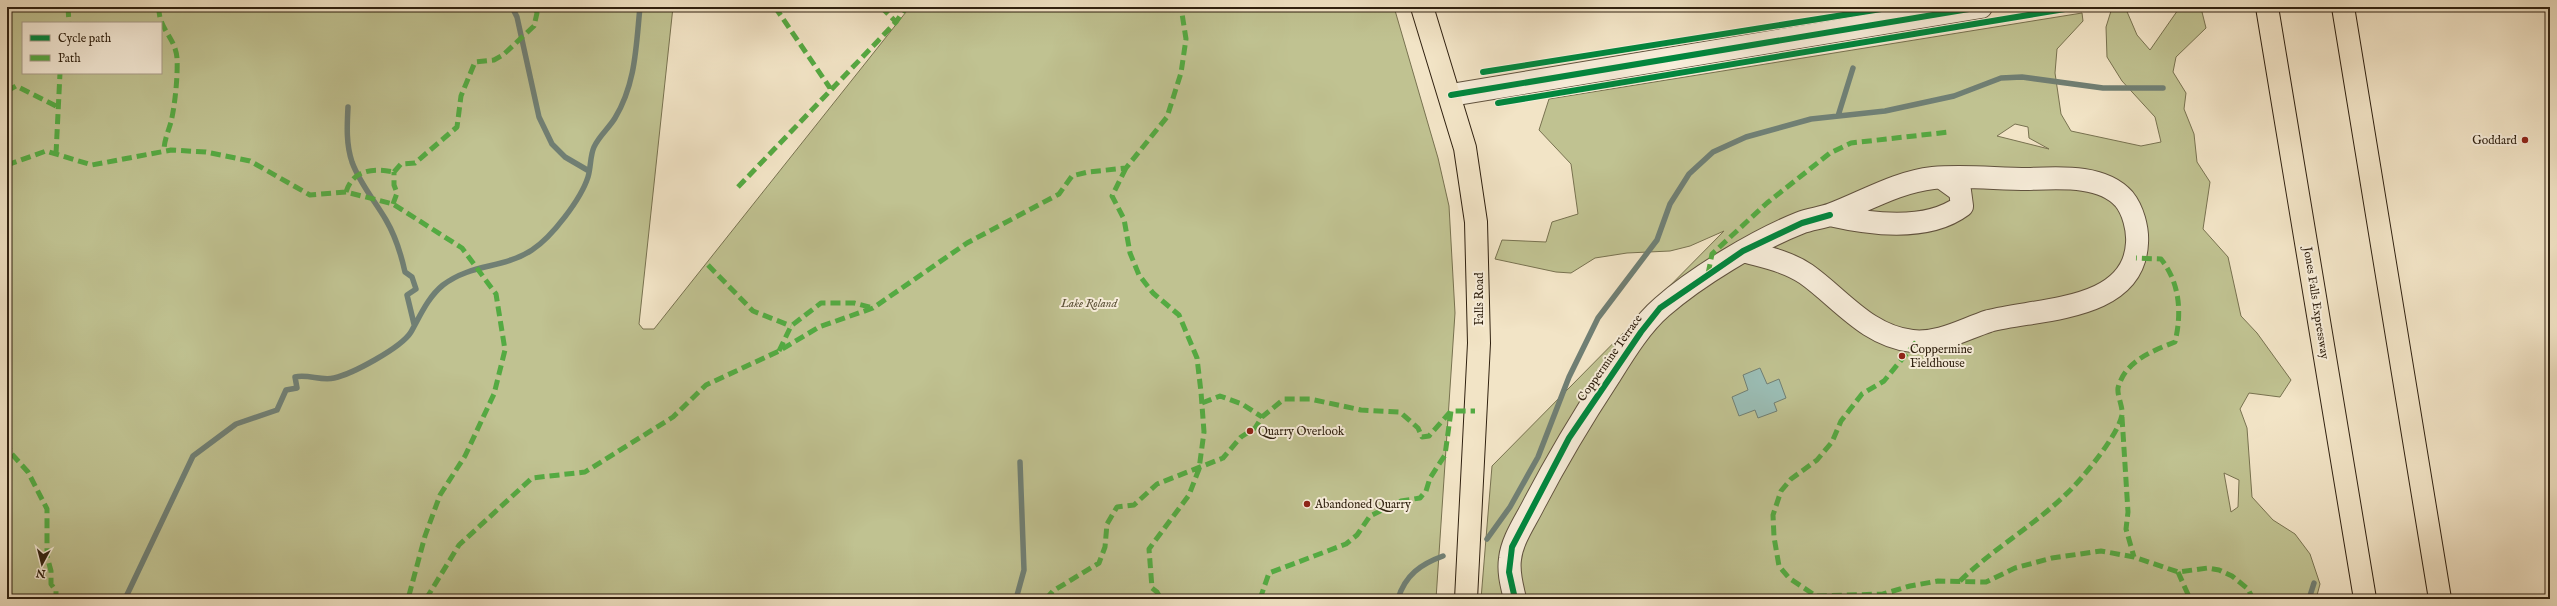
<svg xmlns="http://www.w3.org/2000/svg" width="2557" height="606" font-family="'IM FELL English',serif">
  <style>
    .green { fill: #c0c291; stroke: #787250; fill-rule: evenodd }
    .water { fill: #9bbeb6; stroke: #707f74 }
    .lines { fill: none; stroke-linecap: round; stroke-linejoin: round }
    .stream { stroke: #707f74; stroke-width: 5.5 }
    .minor-casing { stroke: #60523e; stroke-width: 24 }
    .major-casing { stroke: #302110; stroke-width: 24 }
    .highway-casing { stroke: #302110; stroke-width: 24 }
    .minor { stroke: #f7edda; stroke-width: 22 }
    .major { stroke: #f2e4c6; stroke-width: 22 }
    .highway { stroke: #f2e4c6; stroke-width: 22 }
    .quiet { stroke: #54aa42; stroke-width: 5; stroke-dasharray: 10 5; stroke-linecap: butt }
    .cycleway-casing { stroke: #f7edda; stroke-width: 8 }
    .cycleway { stroke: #00873e; stroke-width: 6 }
    .poi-dot { fill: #8f2418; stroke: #f7edda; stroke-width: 1.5 }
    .labels { text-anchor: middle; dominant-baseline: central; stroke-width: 4; stroke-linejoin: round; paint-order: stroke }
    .poi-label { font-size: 12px; fill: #302110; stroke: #f7edda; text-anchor: start }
    .street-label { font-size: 12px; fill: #302110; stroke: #f7edda }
    .park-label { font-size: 12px; font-style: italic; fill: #5b5137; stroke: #f7edda }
  </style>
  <rect width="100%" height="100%" fill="#f2e4c6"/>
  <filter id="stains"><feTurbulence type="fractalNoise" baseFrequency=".005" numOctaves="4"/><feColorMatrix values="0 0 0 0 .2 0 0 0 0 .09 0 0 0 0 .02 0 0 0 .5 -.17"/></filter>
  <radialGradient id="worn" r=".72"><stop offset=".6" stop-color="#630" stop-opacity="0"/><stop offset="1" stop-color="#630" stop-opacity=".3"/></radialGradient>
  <!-- green -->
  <path class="green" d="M7 7H673L639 324 643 329H654L910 7H1394L1438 158 1449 206 1455 313 1436 599H7ZM23 23H161V73H23Z
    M2119 7H2125L2137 35 2150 50 2180 7H2198L2202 12 2206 28 2176 57 2173 72 2186 93 2184 109 2194 134 2197 162 2210 182 2203 229 2228 257 2241 316 2257 333 2291 380 2280 397 2249 393 2240 409 2247 428 2252 497 2273 520 2295 534 2310 554 2320 584 2316 599H1481L1492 466 1724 231 1690 246 1670 251 1627 253 1595 258 1571 273 1556 272 1495 259 1502 240 1546 242 1552 222 1578 214 1571 164 1539 130 1549 99 2082 13 2083 21 2057 49 2055 73 2061 114 2071 131 2141 146 2161 142 2155 117 2122 81 2107 57 2106 27 2111 11ZM2015 124 2028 127 2029 138 2049 149 1997 136ZM2224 473 2239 480 2238 507 2231 512Z"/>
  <!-- water -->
  <path class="water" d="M1760 368 1767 384 1779 379 1786 398 1774 403 1777 411 1758 418 1755 410 1739 416 1732 397 1748 390 1743 375Z"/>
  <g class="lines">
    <!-- stream -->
    <path class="stream" d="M512 7 517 17 539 117 552 144 565 157 589 171
      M2394 9 2401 7
      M348 107C347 126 346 144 352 162 360 184 375 201 386 220 396 237 401 254 405 272L412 277 416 289 407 295 414 324
      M1838 116 1853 68
      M1487 539 1510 507 1538 457 1569 377 1598 318 1657 240 1670 204 1689 174 1713 152 1746 137 1811 119 1885 111 1954 96 2001 78 2022 77 2103 88H2163
      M125 599 193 456 236 424 277 410 286 390 297 388 295 377C308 374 321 381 334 378 352 374 401 348 411 332 420 316 428 297 443 285 472 263 503 269 532 250 552 237 581 199 588 177 591 167 590 156 594 147 599 136 609 128 615 118 636 83 636 46 640 7
      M1016 599 1024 570 1020 462
      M1398 599C1405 575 1421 564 1443 556
      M2309 599 2314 583"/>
    <!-- minor casing -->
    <g class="minor-casing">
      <path id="minor" d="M1451 95 1981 7
        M1830 215C1869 224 1927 232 1962 206L1960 191 1942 178
        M1515 599C1512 586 1508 573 1510 559 1512 540 1525 522 1534 504 1557 460 1582 418 1609 377 1624 353 1641 325 1662 307 1696 277 1757 240 1800 223 1810 219 1822 218 1832 214 1866 201 1897 182 1933 178 1964 175 1997 179 2028 179 2058 178 2102 174 2124 199 2133 210 2138 229 2137 243 2134 312 2038 308 1989 321 1964 329 1940 344 1912 341 1867 336 1840 298 1806 274 1787 261 1764 257 1743 251"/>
    </g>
    <!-- major casing -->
    <g class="major-casing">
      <path id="major" d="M1422 7 1465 148 1476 222 1479 343 1466 599"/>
    </g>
    <!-- highway casing -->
    <g class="highway-casing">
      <path id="highway" d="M2267 7 2365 599
        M2343 7 2440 599"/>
    </g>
    <!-- minor -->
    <use href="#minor" class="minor"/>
    <!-- major -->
    <use href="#major" class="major"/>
    <!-- highway -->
    <use href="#highway" class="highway"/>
    <!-- quiet -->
    <path class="quiet" d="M68 7 69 23
      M159 7C158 29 175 36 177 58 178 75 175 105 171 122 168 132 164 141 164 151
      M775 7 830 88
      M881 7 896 22
      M7 91 16 86 56 106
      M56 154 60 73
      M7 165 46 151 92 165 171 150 206 152 250 161 310 195 346 192 393 204 462 248 496 294 505 350 494 394 465 456 440 495 425 536 408 599
      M1126 168 1112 196 1124 219 1130 253 1139 275 1153 293 1179 315 1197 358 1201 392 1204 432 1199 469 1189 495 1149 549 1152 588 1157 592 1161 599
      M394 172 401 164 415 163 457 127 461 96 475 62 494 60 503 55 534 26 537 13 535 7
      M738 187 896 22 906 7
      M346 192C353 169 374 168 394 172
      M393 204 397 193 394 185V172
      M708 265 753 311 791 326
      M1708 274 1712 254 1767 203 1830 153 1851 143 1949 132
      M1916 342 1884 381 1862 394 1841 421 1832 442 1817 460 1791 479 1781 491 1773 515 1774 537 1779 566 1789 578 1816 596 1883 594 1910 586 1938 581 1986 582 2015 568 2052 558 2101 551 2134 557 2178 572 2208 568 2219 570 2232 576 2248 589 2253 599
      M779 351 791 326 821 303H854L873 308
      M1202 403 1220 396 1242 404 1262 417
      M2122 417 2128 512 2126 529 2134 557
      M7 440 11 453 28 472 47 509V556L51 571V584L56 591V599
      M2178 572 2190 599
      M1960 581C1999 543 2048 518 2083 476 2095 462 2118 433 2122 415 2123 406 2117 396 2118 388 2125 361 2152 351 2175 342 2182 313 2180 283 2161 259L2136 258
      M426 599 459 545 532 478 585 472 673 417 706 385 779 351 819 327 873 308 967 243 1059 194 1072 176 1088 172 1126 168 1167 117 1181 73 1186 39 1181 7
      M1046 599 1053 591 1099 563 1105 547 1107 524 1117 507 1134 505 1157 484 1223 458 1241 437 1255 428 1262 417 1284 399H1310L1361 410 1400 412 1418 428 1422 437 1429 436 1451 411
      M1260 599 1269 573 1346 544 1357 535 1370 516 1401 501 1420 498 1426 491 1430 478 1445 455 1451 411H1475"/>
    <!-- cycleway casing -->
    <g class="cycleway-casing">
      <path id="cycleway" d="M1483 72 1894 7
        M1451 95 1981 7
        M1498 103 2077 7
        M1515 599 1509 572 1512 547 1569 438 1641 332 1660 308 1743 251 1802 223 1830 215"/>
    </g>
    <!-- cycleway -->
    <use href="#cycleway" class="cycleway"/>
  </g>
  <!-- markers -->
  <g class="poi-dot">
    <circle cx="2525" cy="140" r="4"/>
    <circle cx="1902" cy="356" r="4"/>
    <circle cx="1250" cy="431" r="4"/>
    <circle cx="1307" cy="504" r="4"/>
  </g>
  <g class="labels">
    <!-- poi labels -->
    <g class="poi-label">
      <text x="2517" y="140" text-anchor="end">Goddard</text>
      <text x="1910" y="349">Coppermine<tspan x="1910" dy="14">Fieldhouse</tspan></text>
      <text x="1258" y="431">Quarry Overlook</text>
      <text x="1315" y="504">Abandoned Quarry</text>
    </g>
    <!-- street labels -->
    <g class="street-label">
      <text transform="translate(1479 299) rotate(-90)">Falls Road</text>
      <text transform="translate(2316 303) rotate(81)">Jones Falls Expressway</text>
      <text transform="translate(1610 358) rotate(-55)">Coppermine Terrace</text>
    </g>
    <!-- park labels -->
    <g class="park-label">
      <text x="1089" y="303">Lake Roland</text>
    </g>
  </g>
  <!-- margin -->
  <rect width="2557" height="606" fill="none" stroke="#f2e4c6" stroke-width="24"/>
  <rect x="8" y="8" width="2541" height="590" fill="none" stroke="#302110" stroke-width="2"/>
  <rect x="12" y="12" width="2533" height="582" fill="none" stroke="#302110"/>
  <!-- legend -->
  <rect x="22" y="22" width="140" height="52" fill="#f7edda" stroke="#a79b89"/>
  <rect x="30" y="35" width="20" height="6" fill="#00873e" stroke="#a79b89"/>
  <text x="58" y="42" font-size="12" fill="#302110">Cycle path</text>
  <rect x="30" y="55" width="20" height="6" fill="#54aa42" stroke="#a79b89"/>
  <text x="58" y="62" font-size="12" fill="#302110">Path</text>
  <!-- north arrow -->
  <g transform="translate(42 564) rotate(187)" stroke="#f7edda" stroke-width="3" paint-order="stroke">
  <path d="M0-3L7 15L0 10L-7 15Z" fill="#302110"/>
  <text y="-6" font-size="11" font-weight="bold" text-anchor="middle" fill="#302110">N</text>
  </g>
  <rect width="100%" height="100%" filter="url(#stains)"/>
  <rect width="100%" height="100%" fill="url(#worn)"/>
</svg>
